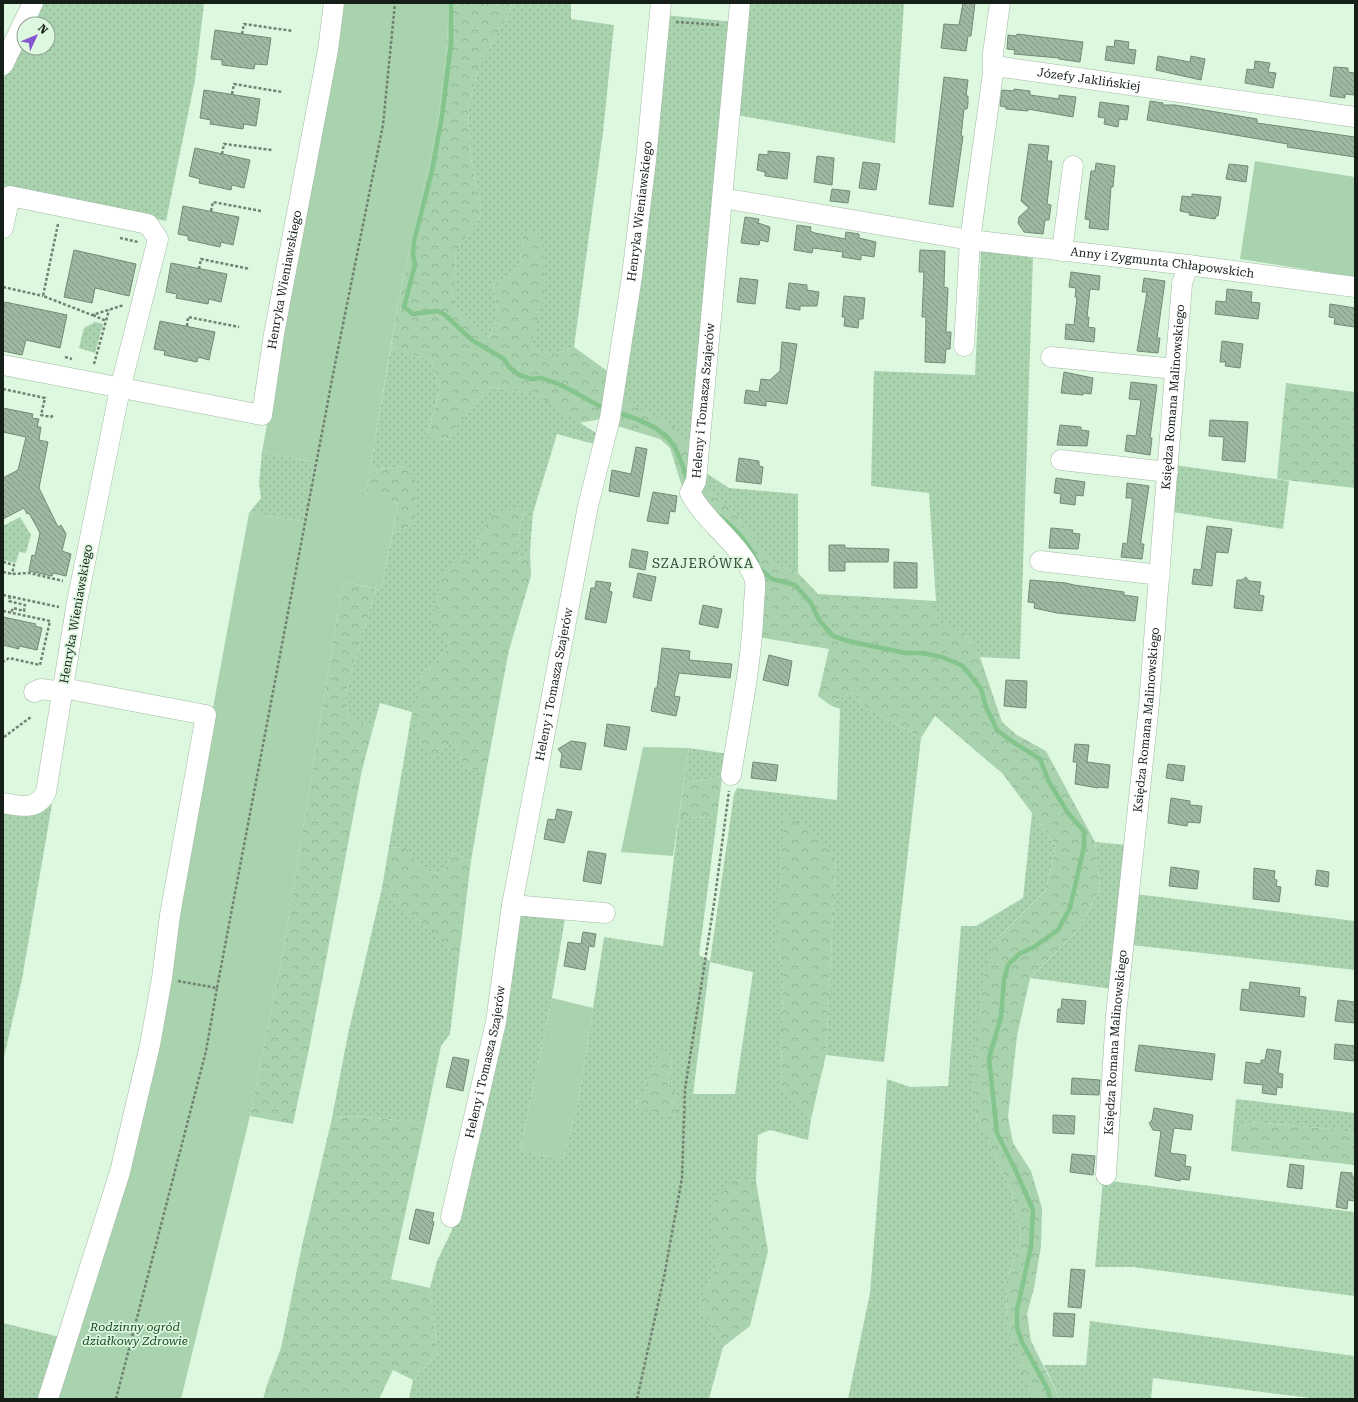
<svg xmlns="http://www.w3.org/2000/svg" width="1358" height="1402" font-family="'Roboto Serif',serif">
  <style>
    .grass { fill: url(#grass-dots); fill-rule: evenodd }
    .forest { fill: url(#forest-crowns) }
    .garden { fill: #a9d2ae }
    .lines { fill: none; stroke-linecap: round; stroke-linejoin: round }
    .stream { stroke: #83c58d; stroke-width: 4.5 }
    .building { fill: url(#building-back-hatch); stroke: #738a75 }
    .minor-casing { stroke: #a0b9a3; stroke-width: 21 }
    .path { stroke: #718273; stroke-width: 2.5; stroke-dasharray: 3 2; stroke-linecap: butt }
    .minor { stroke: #fff; stroke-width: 20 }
    .labels { text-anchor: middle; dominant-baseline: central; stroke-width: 3.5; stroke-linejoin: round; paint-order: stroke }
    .street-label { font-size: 12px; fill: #161f17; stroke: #def8e0 }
    .park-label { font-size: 12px; font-style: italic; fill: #1a4924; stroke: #def8e0 }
    .neighbourhood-label { font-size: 13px; letter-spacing: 1px; fill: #324735; stroke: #def8e0 }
  </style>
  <defs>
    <pattern id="grass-dots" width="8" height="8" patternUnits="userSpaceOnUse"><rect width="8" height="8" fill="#a9d2ae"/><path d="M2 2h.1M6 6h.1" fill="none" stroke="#91b495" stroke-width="1.8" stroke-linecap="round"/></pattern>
    <pattern id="forest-crowns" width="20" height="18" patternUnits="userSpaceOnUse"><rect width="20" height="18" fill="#a9d2ae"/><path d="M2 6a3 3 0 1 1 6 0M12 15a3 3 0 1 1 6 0" fill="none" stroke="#91b495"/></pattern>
    <pattern id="building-back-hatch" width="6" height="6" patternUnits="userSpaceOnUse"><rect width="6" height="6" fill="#9fb8a2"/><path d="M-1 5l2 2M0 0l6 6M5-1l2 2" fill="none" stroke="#819583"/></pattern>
  </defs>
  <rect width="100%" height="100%" fill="#def8e0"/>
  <!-- grass -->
  <path class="grass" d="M40 3H204L195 80 166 221 6 187 3 196V80L24 35V48H48V24H30Z
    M512 3H571V19L614 25 603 132 574 347 553 355 532 348 535 329 523 231 521 267 493 285 498 316 489 338 453 304 456 252 482 214 471 158 468 109 480 63 509 14Z
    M748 3H904L895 143 736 115Z
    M665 15 734 22 694 455 620 399Z
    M981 251 1033 258 1020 659 980 657 966 633 938 622 936 601 929 493 871 486 874 371 975 375Z
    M95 322 103 324 95 353 79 348 84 328Z
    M391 347 432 361 440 390 426 437 446 440 489 387 536 394 596 433 594 444 557 434 533 513 530 550 519 560 517 543 525 508 477 540 480 555 479 564 451 645 420 679 431 759 454 740 464 768 486 772 471 861 453 853 442 874 424 870 406 848 389 847 412 712 380 703 373 728 349 717 345 696 376 589 381 590 392 535 415 523 405 466 370 470Z
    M262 452 318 463 307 522 249 513 261 498 259 484Z
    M1174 465 1289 481 1283 529 1172 512Z
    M706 473 729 488 798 494V573L773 564 731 508 704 488Z
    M20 517 31 535 26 553 19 552 16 563 3 560V526Z
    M851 692 868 709 921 738 884 1062 826 1055 836 855 775 940 783 968 781 1089 811 1119 808 1140 770 1130 758 1135 756 1181H734L721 1255 699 1305 723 1347 709 1399H409L413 1380 438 1353 430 1288 437 1261 452 1230 470 1170 517 913 565 918 552 998 520 1151 563 1159 579 1098 604 937 663 946 679 817 717 818 699 955 710 961 734 794 737 788 837 800 840 709 830 705ZM710 962 753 972 735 1094H693ZM672 1056 668 1088 634 1105Z
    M689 748 729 754 722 777 684 783Z
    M52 804 22 979 4 1057 3 811 28 815Z
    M1032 813 1056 845 1046 890 995 941 975 1114 1011 1190 1021 1237 1007 1278 1006 1327 1033 1398 848 1399 870 1293 887 1079 910 1087 948 1086 961 926H976L1023 898Z
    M1095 842 1128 845 1113 989 1030 978 1078 930 1100 889Z
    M382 888 459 958 450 1034 441 1046 425 1123 356 1116 332 1118 348 1034Z
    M1135 894 1355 921V970L1131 945Z
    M1236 1099 1355 1113V1136L1343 1130 1253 1122 1233 1130Z
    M1103 1180 1355 1212V1296L1133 1267H1095Z
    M1090 1321 1355 1356V1399H1318L1153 1378 1151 1399H1060L1044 1365H1086Z
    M3 1323 60 1337 42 1399H3Z"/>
  <!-- forest -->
  <path class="forest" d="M449 3H512L509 14 480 63 468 109 471 158 482 214 456 252 453 304 489 338 498 316 493 285 521 267 523 231 540 234 547 285 535 329 532 348 553 355 574 347 610 373 601 419 579 423 536 394 489 387 446 440 426 438 440 390 432 361 391 347 398 303 438 124 447 44Z
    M1286 383 1355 392V488L1277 479Z
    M620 399 673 426 694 455 684 493 670 448 660 439 614 425Z
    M405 466 415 480V523L392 535 398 504 366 494 370 470Z
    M704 488 731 508 773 564 798 573 818 594 936 601 939 622 966 633 980 657 1002 722 1017 735 1046 751 1095 842 1100 889 1078 930 1030 978 1017 1036 1008 1117 1013 1143 1031 1171 1042 1208 1041 1246 1034 1288 1027 1314 1031 1341 1060 1399H1032L1006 1327 1007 1278 1021 1237 1011 1190 975 1114 971 1072 983 980 995 941 1046 890 1056 845 1002 773 935 716 921 738 868 709 851 692 830 705 818 696 829 649 757 637 760 592 698 498Z
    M525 508 517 543 519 560 530 550 531 576 509 650 486 772 464 768 454 740 431 759 420 741 412 712 420 679 451 645 431 631 441 573 462 554 479 563 480 555 477 540 492 512Z
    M343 581 376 589 345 696 349 717 373 728 362 770 310 1044 293 1124 250 1116 284 946Z
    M722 777 717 818 679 817 684 783Z
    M784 815 813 831 836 855 826 1055 811 1119 781 1089 783 968 775 940Z
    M389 847 406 848 424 870 442 874 453 853 471 861 459 958 382 888Z
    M659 1046 672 1056 668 1088 678 1094V1118L634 1106 645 1089Z
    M356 1116 425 1123 391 1279 430 1288 438 1353 413 1380 393 1370 379 1399H263L268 1382 281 1348 303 1241 332 1118Z
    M1253 1122 1343 1130 1355 1136V1165L1231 1151 1233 1130Z
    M734 1181H756L768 1251 750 1326 723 1347 699 1305 721 1255 710 1242 714 1201Z"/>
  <!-- garden -->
  <path class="garden" d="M343 3H449L447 44 438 124 398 303 366 494 398 504 381 590 343 581 284 946 250 1116 181 1399H51L166 962 249 513 307 522 318 463 262 452Z
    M1255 161 1355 177 1354 277 1240 259Z
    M643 747 689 748 673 856 621 852Z
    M552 998 593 1008 579 1098 563 1159 520 1151Z"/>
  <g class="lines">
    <!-- stream -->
    <path class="stream" d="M451 3V44L442 116 432 171 414 241 413 254 415 265 404 307 413 314 437 311 444 314 472 340 504 359 509 367 519 375 531 379 542 378 561 385 605 409
      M616 412C635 418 663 427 674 446 680 457 684 469 688 481
      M718 515C736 528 748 542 757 562
      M760 569 772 579 795 585 811 603 819 620 833 636 852 642 906 653H921L942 657 963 666 981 689 986 707 997 730 1010 740 1040 759 1049 782 1068 813 1084 831V847L1070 908 1058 930 1034 947 1019 954 1008 965 1004 980 1001 1017 989 1058 997 1133 1015 1169 1033 1210 1031 1247 1017 1310V1328L1022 1342 1048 1390 1050 1399"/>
  </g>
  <!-- building -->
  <path class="building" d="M963 3H975L971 36H968L966 51 941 48 944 24 959 25Z
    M215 30 271 38 267 65 255 64 254 69 222 65V60L211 59Z
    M1017 34 1083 42 1080 62 1059 59V58L1014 54 1015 50 1007 49 1008 35 1016 36Z
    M1115 40 1129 42 1128 49 1136 50 1134 64 1105 60 1107 46 1114 47Z
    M1158 56 1190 62 1191 56 1205 59 1201 80 1156 70Z
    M1255 61 1270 63 1268 72 1276 73 1273 88 1245 83 1247 69 1254 70Z
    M1334 67 1348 68V72L1355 73V95L1345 94V98L1330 96Z
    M944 77 968 80 966 96H968V103L967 109H964L961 136H963L953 207 929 204Z
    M1014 89 1030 91V95L1059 99V95L1076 97 1073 117 1028 109V111L1006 109V107L1000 106 1002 90 1014 91Z
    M204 90 260 99 256 126 244 124 243 129 210 124 211 120 200 118Z
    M1150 101 1163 103V105H1175L1257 119V123L1355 137V157L1287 147 1288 144 1147 120Z
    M1100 102 1129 106 1127 120 1119 119 1118 127 1104 124 1105 118 1098 117Z
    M1029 144 1049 146 1047 161H1052L1047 204 1051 205 1050 213 1049 220H1045L1043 234 1024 232 1018 223 1019 217 1029 208 1021 201Z
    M195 148 250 160 244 188 232 185 231 190 199 183 200 179 189 176Z
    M768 151 790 153 787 179 765 176V172L757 170 759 154 768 155Z
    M817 156 834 158 832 185 814 182Z
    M863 162 880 164 876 190 859 188Z
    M1096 163 1115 166 1113 187H1111L1108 230 1089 228 1090 220 1085 219 1091 171H1095Z
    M1229 164 1248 166 1246 182 1226 179Z
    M832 189 850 191 848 203 830 201Z
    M1192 194 1221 197 1218 216H1216L1215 219 1189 215 1190 213 1180 211 1182 196 1192 197Z
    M183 206 239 217 233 245 221 242 220 247 188 240V236L178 234Z
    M745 217 759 219 758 223 770 227 768 242 760 240 759 245 741 243Z
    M797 225 811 227 810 231 815 233 845 239 846 232 859 234V238L876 242 874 257 861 255V260L842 257 843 252 813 248 812 253 794 250Z
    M74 250 136 264 129 296 95 288 92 303 64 297Z
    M920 250 945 251 944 287 948 288 946 332H951L950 349H946L945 363 925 362 926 317H922L924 272H919Z
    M171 263 227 274 221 302 209 299 208 304 176 298 177 294 166 292Z
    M1071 272 1100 276 1099 290 1090 289 1087 317H1089L1088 327 1095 328 1094 342 1065 339 1066 324 1074 325 1077 297H1075L1076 288 1069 287Z
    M740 278 758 280 755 304 737 302Z
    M1144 278 1165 281 1157 338H1160L1158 353 1137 351 1147 292H1142Z
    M789 283 807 285V290L819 292 817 306H800V310L786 308Z
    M1227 289 1252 292 1251 302 1260 303 1258 319 1215 314 1216 301 1226 302Z
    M844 296 865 298 863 319H859L858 328 844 326 845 317H842Z
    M5 302 67 315 60 348 26 340 22 355 3 351V310Z
    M1330 304 1355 308V327L1334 324 1335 318 1329 317Z
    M160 321 215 332 209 360 198 357 197 362 164 355 165 351 154 349Z
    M1222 341 1243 344 1240 368 1225 366 1226 362H1220Z
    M782 342 797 344 787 404 766 401V406L744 403 746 390 759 392 761 379 770 380 780 371Z
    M1064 372 1093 378 1091 394 1083 393V395L1061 393Z
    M1131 382 1157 385 1150 438H1152L1150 455 1125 451 1127 435 1136 436 1141 400 1129 399Z
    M3 408 33 414 32 418 39 419 37 427H41L39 440 48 442 39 488 58 527 61 525 66 534 62 551 71 554 66 576 53 573 52 576 29 571 32 555 35 556 40 533 29 513 27 514 24 508 3 519V478L18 470 26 437 3 432Z
    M1210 420 1248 422 1245 462 1222 460 1224 437 1209 436Z
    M1060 425 1081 427V430L1089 431 1087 446 1057 445Z
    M636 447 647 449 639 497 609 491 612 470 631 474Z
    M739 458 759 461V466L763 467 761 484 736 481Z
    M1056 478 1085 482 1083 496 1076 495 1075 505 1060 503 1061 494 1054 493Z
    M1127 483 1149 486 1141 540V544H1144L1142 559 1121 557 1123 543 1127 544 1132 504V498H1126Z
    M653 492 677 496 675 512 670 511 668 524 647 521Z
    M1207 526 1232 529 1228 553 1216 552 1212 586 1192 584 1194 569 1201 570Z
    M1051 528 1073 530 1072 533 1080 534 1078 549 1049 548Z
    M829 545H845V548L889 549 888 562H845V571H829Z
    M632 549 648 552 645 570 629 567Z
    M894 562 917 563V588H894Z
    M638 573 656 577 651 601 633 597Z
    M1246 577 1249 581 1261 582 1259 595 1264 596 1262 611 1234 608 1237 580H1242Z
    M1030 580 1066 583 1074 585 1124 592V595L1138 597 1135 621 1057 613 1034 608 1035 603 1028 602Z
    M596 581 611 583 609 591 612 592 606 623 585 619 591 588H595Z
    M703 605 722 609 718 628 699 624Z
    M3 617 36 624 35 626 42 628 37 650 19 646V649L3 645Z
    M662 648 690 651 689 660 732 664 730 678 679 673 674 696 680 697 676 716 651 711 655 688H657Z
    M769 655 792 661 788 686 763 680Z
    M1006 680 1027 681 1026 708 1004 706Z
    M607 724 630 727 626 750 604 746Z
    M571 741 586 743 581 770 560 767 562 754 558 749Z
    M1075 744 1089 745 1087 762 1110 765 1108 788 1098 787V788L1075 784 1077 762H1073Z
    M753 762 778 765 776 781 751 778Z
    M1168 764 1185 766 1183 781 1166 778Z
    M1171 798 1190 801V805L1202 806 1200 823 1188 822 1187 826 1168 823Z
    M557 809 572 812 564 843 544 839 548 819 555 820Z
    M588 851 606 854 601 884 583 881Z
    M1171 867 1199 871 1197 889 1169 886Z
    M1254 868 1275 871 1274 879 1277 880 1276 886 1281 887 1279 902 1253 899Z
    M1317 870 1329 872 1328 887 1315 885Z
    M583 932 596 934 594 947 589 946 585 970 564 966 568 942 581 944Z
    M1250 982 1300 988 1299 996 1306 997 1304 1017 1240 1010 1242 989 1249 990Z
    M1062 999 1086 1001 1084 1024 1057 1022 1058 1009H1061Z
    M1338 1000 1355 1002V1023L1335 1021Z
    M1335 1044 1355 1046V1061L1334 1059Z
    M1139 1045 1215 1054 1212 1080 1135 1071Z
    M1267 1049 1281 1051 1278 1073 1283 1074 1282 1088 1277 1087 1276 1095 1262 1093 1263 1085 1244 1083 1246 1062 1261 1064V1060H1265Z
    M453 1057 469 1060 463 1091 446 1087Z
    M1072 1078 1100 1080 1099 1095 1071 1094Z
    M1154 1108 1193 1115 1191 1130 1174 1128 1170 1153 1186 1155 1185 1166 1191 1167 1189 1180 1180 1179V1181L1155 1176 1161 1131 1153 1130 1149 1123 1152 1120Z
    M1053 1115 1075 1116 1074 1134 1053 1133Z
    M1072 1154 1095 1156 1093 1175 1070 1172Z
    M1290 1164 1304 1166 1302 1189 1287 1187Z
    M1341 1172 1352 1173V1177H1355V1201L1348 1200 1347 1209 1336 1207Z
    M416 1209 434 1213 432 1221 434 1222 429 1244 409 1239Z
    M1071 1269 1085 1270 1081 1308 1068 1307Z
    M1054 1313 1075 1314 1073 1337 1053 1336Z"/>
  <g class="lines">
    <!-- minor casing -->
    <g class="minor-casing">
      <g id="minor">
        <path d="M3 65 33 3"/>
        <path d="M993 72V53L1000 3"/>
        <path id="s1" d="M734 200 970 240 1188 265 1355 287"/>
        <path d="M3 228 10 196 148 224 158 239 120 389 77 602 46 792C38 811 19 806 3 803"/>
        <path d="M1062 251 1073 166"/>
        <path id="s2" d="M964 346 970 240 992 80C993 72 995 70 1002 67L1355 117"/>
        <path d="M1051 357 1176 369"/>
        <path id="s3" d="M3 365 262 415 274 334 328 50 334 3"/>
        <path d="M1061 460 1168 472"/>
        <path d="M1040 561 1160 575"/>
        <path d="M34 692 41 689 62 692"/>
        <path id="s4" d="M731 775C740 718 752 661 754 604 754 596 757 584 754 577 740 543 707 524 690 493L696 481 740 3"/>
        <path d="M512 905 605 913"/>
        <path id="s5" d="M1106 1175 1116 1015 1149 704 1182 284 1188 265"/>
        <path id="s6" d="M451 1217 496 1022 512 905 588 506 610 418 632 276 646 160 661 3"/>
        <path d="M48 1399 120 1172 150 1045 162 978 170 915 206 715 63 688"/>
      </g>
    </g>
    <!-- path -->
    <path class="path" d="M676 22 721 25
      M242 34 244 24 293 31
      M232 94 234 84 282 92
      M222 154 224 144 272 150
      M211 211 213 202 261 211
      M58 224 43 296 92 315 124 305
      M120 238 138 242
      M199 269 201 259 250 269
      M3 287 43 296
      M93 315 106 321 109 310
      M187 326 188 317 239 327
      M65 357 72 359
      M94 364 106 321
      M3 389 45 398 41 415 51 417 53 415
      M3 562 14 565 12 574
      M3 572 12 574 29 573 63 581
      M3 595 59 607
      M10 596 9 601 25 605 24 611 13 608 11 613
      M3 611 50 621 40 665 9 658 3 662
      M4 737 31 717
      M178 981 217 988 335 364 383 125 395 3
      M116 1399 206 1051 217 988
      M637 1399 664 1277 682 1178 685 1089 715 897 729 791"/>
    <!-- minor -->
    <use href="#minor" class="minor"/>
  </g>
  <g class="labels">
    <!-- street labels -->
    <g class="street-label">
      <text stroke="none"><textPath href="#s2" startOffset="373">Józefy Jaklińskiej</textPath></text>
      <text stroke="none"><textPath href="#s6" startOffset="1024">Henryka Wieniawskiego</textPath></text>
      <text stroke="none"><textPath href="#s1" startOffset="433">Anny i Zygmunta Chłapowskich</textPath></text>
      <text stroke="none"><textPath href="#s3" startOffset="401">Henryka Wieniawskiego</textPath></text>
      <text stroke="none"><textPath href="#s5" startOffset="781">Księdza Romana Malinowskiego</textPath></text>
      <text stroke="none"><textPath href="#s4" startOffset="400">Heleny i Tomasza Szajerów</textPath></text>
      <text transform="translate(76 614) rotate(-80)">Henryka Wieniawskiego</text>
      <text stroke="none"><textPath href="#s6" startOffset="543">Heleny i Tomasza Szajerów</textPath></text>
      <text stroke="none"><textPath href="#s5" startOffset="457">Księdza Romana Malinowskiego</textPath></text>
      <text stroke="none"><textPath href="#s5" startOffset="133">Księdza Romana Malinowskiego</textPath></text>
      <text stroke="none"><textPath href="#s6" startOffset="159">Heleny i Tomasza Szajerów</textPath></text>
    </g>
    <!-- park labels -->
    <g class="park-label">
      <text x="135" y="1327">Rodzinny ogród<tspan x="135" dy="14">działkowy Zdrowie</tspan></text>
    </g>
    <!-- neighbourhood labels -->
    <g class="neighbourhood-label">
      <text x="703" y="563">SZAJERÓWKA</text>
    </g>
  </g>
  <!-- border -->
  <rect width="1358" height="1402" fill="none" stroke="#161f17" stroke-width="8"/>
  <!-- north arrow -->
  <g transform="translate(36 36) rotate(46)"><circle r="19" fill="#def8e0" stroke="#8ea190"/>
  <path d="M0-3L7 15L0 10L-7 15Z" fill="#8556cf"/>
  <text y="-6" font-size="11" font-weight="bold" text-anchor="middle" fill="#161f17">N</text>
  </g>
</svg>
